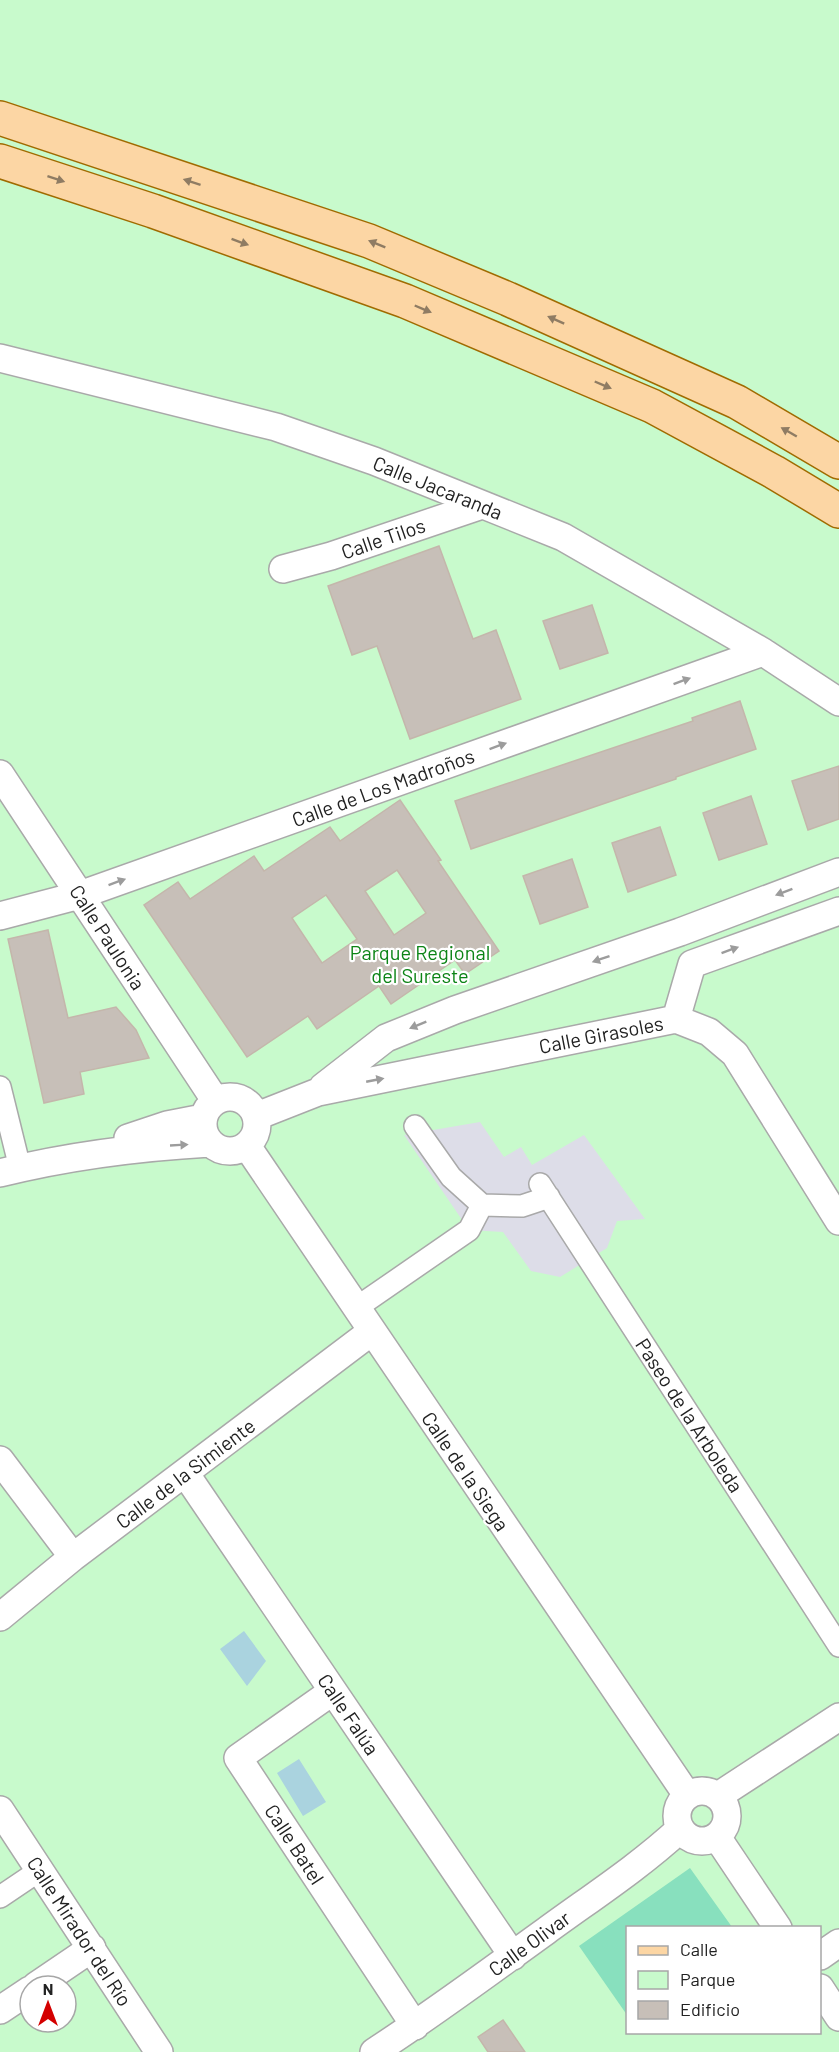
<svg xmlns="http://www.w3.org/2000/svg" width="839" height="2052" font-family="Barlow,sans-serif">
  <style>
    .park { fill: #c8facc; fill-rule: evenodd }
    .pitch { fill: #88e0be }
    .plaza { fill: #dddde8 }
    .water { fill: #aad3df }
    .building { fill: #c7bfb8; stroke: #c4b6ab; stroke-width: 1.5; fill-rule: evenodd }
    .lines { fill: none; stroke-linecap: round; stroke-linejoin: round }
    .pedestrian-casing { stroke: #a9a9a9; stroke-width: 24 }
    .minor-casing { stroke: #a9a9a9; stroke-width: 30 }
    .primary-casing { stroke: #a06b00; stroke-width: 36 }
    .pedestrian { stroke: #fff; stroke-width: 21 }
    .minor { stroke: #fff; stroke-width: 27 }
    .primary { stroke: #fcd6a4; stroke-width: 33 }
    .oneway { fill: #8f7c63 }
    .oneway2 { fill: #9c9c9c }
    .labels { text-anchor: middle; dominant-baseline: central; stroke-width: 4.5; stroke-linejoin: round; paint-order: stroke }
    .street-label { font-size: 20px; fill: #222; stroke: #fff }
    .park-label { font-size: 20px; fill: #0c8416; stroke: #fff }
  </style>
  <rect width="100%" height="100%" fill="#f2efe9"/>
  <!-- park -->
  <path class="park" d="M0 0H839V2052H0ZM628 1928H820V2032H628ZM30 1986H66V2022H30Z"/>
  <!-- pitch -->
  <path class="pitch" d="M690 1868 732 1927 628 1928 627 2015 579 1946Z"/>
  <!-- plaza -->
  <path class="plaza" d="M480 1122 504 1157 521 1147 532 1165 584 1135 645 1219 617 1221 607 1248 560 1277 531 1271 503 1232 469 1230 404 1135Z"/>
  <!-- water -->
  <path class="water" d="M244 1631 266 1661 247 1686 220 1649Z
    M299 1759 326 1802 303 1816 277 1773Z"/>
  <!-- building -->
  <path class="building" d="M439 546 473 639 496 630 521 699 410 739 377 646 352 655 328 586Z
    M592 605 608 653 560 669 543 621Z
    M740 701 756 749 676 777V779L471 849 455 801 693 721 692 718Z
    M839 766V819L808 830 792 781Z
    M751 796 767 844 719 860 703 813Z
    M400 800 441 860 438 861 499 951 465 974 455 960 391 1004 379 986 317 1029 308 1016 247 1057 144 905 178 882 190 899 254 856 264 871 330 827 340 841ZM397 870 426 913 394 935 365 891ZM326 895 357 939 322 963 292 918Z
    M660 827 676 875 628 892 612 843Z
    M572 859 588 907 540 924 523 876Z
    M48 930 68 1018 116 1007 136 1030 149 1058 80 1072 84 1094 44 1103 8 939Z
    M503 2020 525 2052H488L478 2037Z"/>
  <g class="lines">
    <!-- pedestrian casing -->
    <g class="pedestrian-casing">
      <path id="pedestrian" d="M0 1087 20 1168
        M415 1126 451 1177 482 1205 522 1206 549 1197
        M540 1184 839 1646
        M356 1308 469 1230 482 1205
        M0 1897 40 1870"/>
    </g>
    <!-- minor casing -->
    <g class="minor-casing">
      <path id="minor" d="M0 358 276 427 374 461 563 537 763 652 839 702
        M283 569 331 556 482 505
        M0 774 215 1100
        M0 916 80 895 763 652
        M676 1019 709 1032 735 1054 839 1221
        M323 1087 386 1038 455 1010 680 932 839 872
        M203 1124a27 27 0 1 1 54 0a27 27 0 1 1-54 0Z
        M257 1116 318 1092 676 1019 692 964 839 911
        M128 1138 167 1125 203 1118
        M247 1146 687 1795
        M0 1173C68 1156 140 1147 210 1143
        M0 1460 73 1557
        M185 1473 513 1956
        M0 1617 73 1557 371 1332
        M333 1691 238 1758 415 2026
        M677 1816a25 25 0 1 1 50 0a25 25 0 1 1-50 0Z
        M718 1796 839 1717
        M0 1810 159 2052
        M717 1837 778 1928
        M820 1956 839 1943
        M36 1986 92 1948
        M820 1988 839 2017
        M0 2010 30 1990
        M374 2052C433 2014 489 1972 546 1931 591 1898 639 1867 680 1829"/>
    </g>
    <!-- primary casing -->
    <g class="primary-casing">
      <path id="primary" d="M0 118 369 241 508 299 737 402 839 462
        M0 161 153 211 405 301 652 406 774 472 839 511"/>
    </g>
    <!-- pedestrian -->
    <use href="#pedestrian" class="pedestrian"/>
    <!-- minor -->
    <use href="#minor" class="minor"/>
    <!-- primary -->
    <use href="#primary" class="primary"/>
  </g>
  <!-- one-way arrows -->
  <defs><path id="oneway-solid" d="M-6-.8H1V-3.2L6.5 0L1 3.2V.8H-6Z" transform="scale(1.5)"/></defs>
  <g class="oneway">
    <use href="#oneway-solid" transform="translate(56 179) rotate(18)"/>
    <use href="#oneway-solid" transform="translate(192 182) rotate(-162)"/>
    <use href="#oneway-solid" transform="translate(240 242) rotate(20)"/>
    <use href="#oneway-solid" transform="translate(377 244) rotate(-158)"/>
    <use href="#oneway-solid" transform="translate(423 309) rotate(23)"/>
    <use href="#oneway-solid" transform="translate(556 320) rotate(-156)"/>
    <use href="#oneway-solid" transform="translate(603 385) rotate(23)"/>
    <use href="#oneway-solid" transform="translate(789 432) rotate(-150)"/>
  </g>
  <g class="oneway2">
    <use href="#oneway-solid" transform="translate(682 681) rotate(-20)"/>
    <use href="#oneway-solid" transform="translate(498 746) rotate(-20)"/>
    <use href="#oneway-solid" transform="translate(117 882) rotate(-20)"/>
    <use href="#oneway-solid" transform="translate(784 892) rotate(159)"/>
    <use href="#oneway-solid" transform="translate(730 950) rotate(-20)"/>
    <use href="#oneway-solid" transform="translate(601 959) rotate(161)"/>
    <use href="#oneway-solid" transform="translate(418 1025) rotate(158)"/>
    <use href="#oneway-solid" transform="translate(375 1080) rotate(-11)"/>
    <use href="#oneway-solid" transform="translate(179 1145) rotate(-3)"/>
  </g>
  <g class="labels">
    <!-- street labels -->
    <g class="street-label">
      <text transform="translate(438 487) rotate(22)">Calle Jacaranda</text>
      <text transform="translate(383 538) rotate(-19)">Calle Tilos</text>
      <text transform="translate(383 787) rotate(-20)">Calle de Los Madroños</text>
      <text transform="translate(108 937) rotate(57)">Calle Paulonia</text>
      <text transform="translate(601 1034) rotate(-11)">Calle Girasoles</text>
      <text transform="translate(690 1415) rotate(57)">Paseo de la Arboleda</text>
      <text transform="translate(466 1471) rotate(56)">Calle de la Siega</text>
      <text transform="translate(185 1473) rotate(-37)">Calle de la Simiente</text>
      <text transform="translate(349 1714) rotate(56)">Calle Falúa</text>
      <text transform="translate(295 1844) rotate(57)">Calle Batel</text>
      <text transform="translate(80 1931) rotate(57)">Calle Mirador del Río</text>
      <text transform="translate(529 1943) rotate(-36)">Calle Olivar</text>
    </g>
    <!-- park labels -->
    <g class="park-label">
      <text x="420" y="952">Parque Regional<tspan x="420" dy="23">del Sureste</tspan></text>
    </g>
  </g>
  <!-- legend -->
  <rect x="626" y="1926" width="195" height="108" fill="#ffffff" stroke="#a7a7a7" stroke-width="1.5"/>
  <rect x="638" y="1946" width="30" height="9" fill="#fcd6a4" stroke="#a7a7a7" stroke-width="1.5"/>
  <text x="680" y="1956" font-size="18" fill="#222222">Calle</text>
  <rect x="638" y="1971" width="30" height="18" fill="#c8facc" stroke="#a7a7a7" stroke-width="1.5"/>
  <text x="680" y="1986" font-size="18" fill="#222222">Parque</text>
  <rect x="638" y="2001" width="30" height="18" fill="#c7bfb8" stroke="#a7a7a7" stroke-width="1.5"/>
  <text x="680" y="2016" font-size="18" fill="#222222">Edificio</text>
  <!-- north arrow -->
  <g transform="translate(48 2004)"><circle r="28" fill="#ffffff" stroke="#a7a7a7" stroke-width="1.5"/>
  <path d="M0-4.5L10 22L0 15L-10 22Z" fill="#d40000"/>
  <text y="-9" font-size="16" font-weight="bold" text-anchor="middle" fill="#222222">N</text>
  </g>
</svg>
